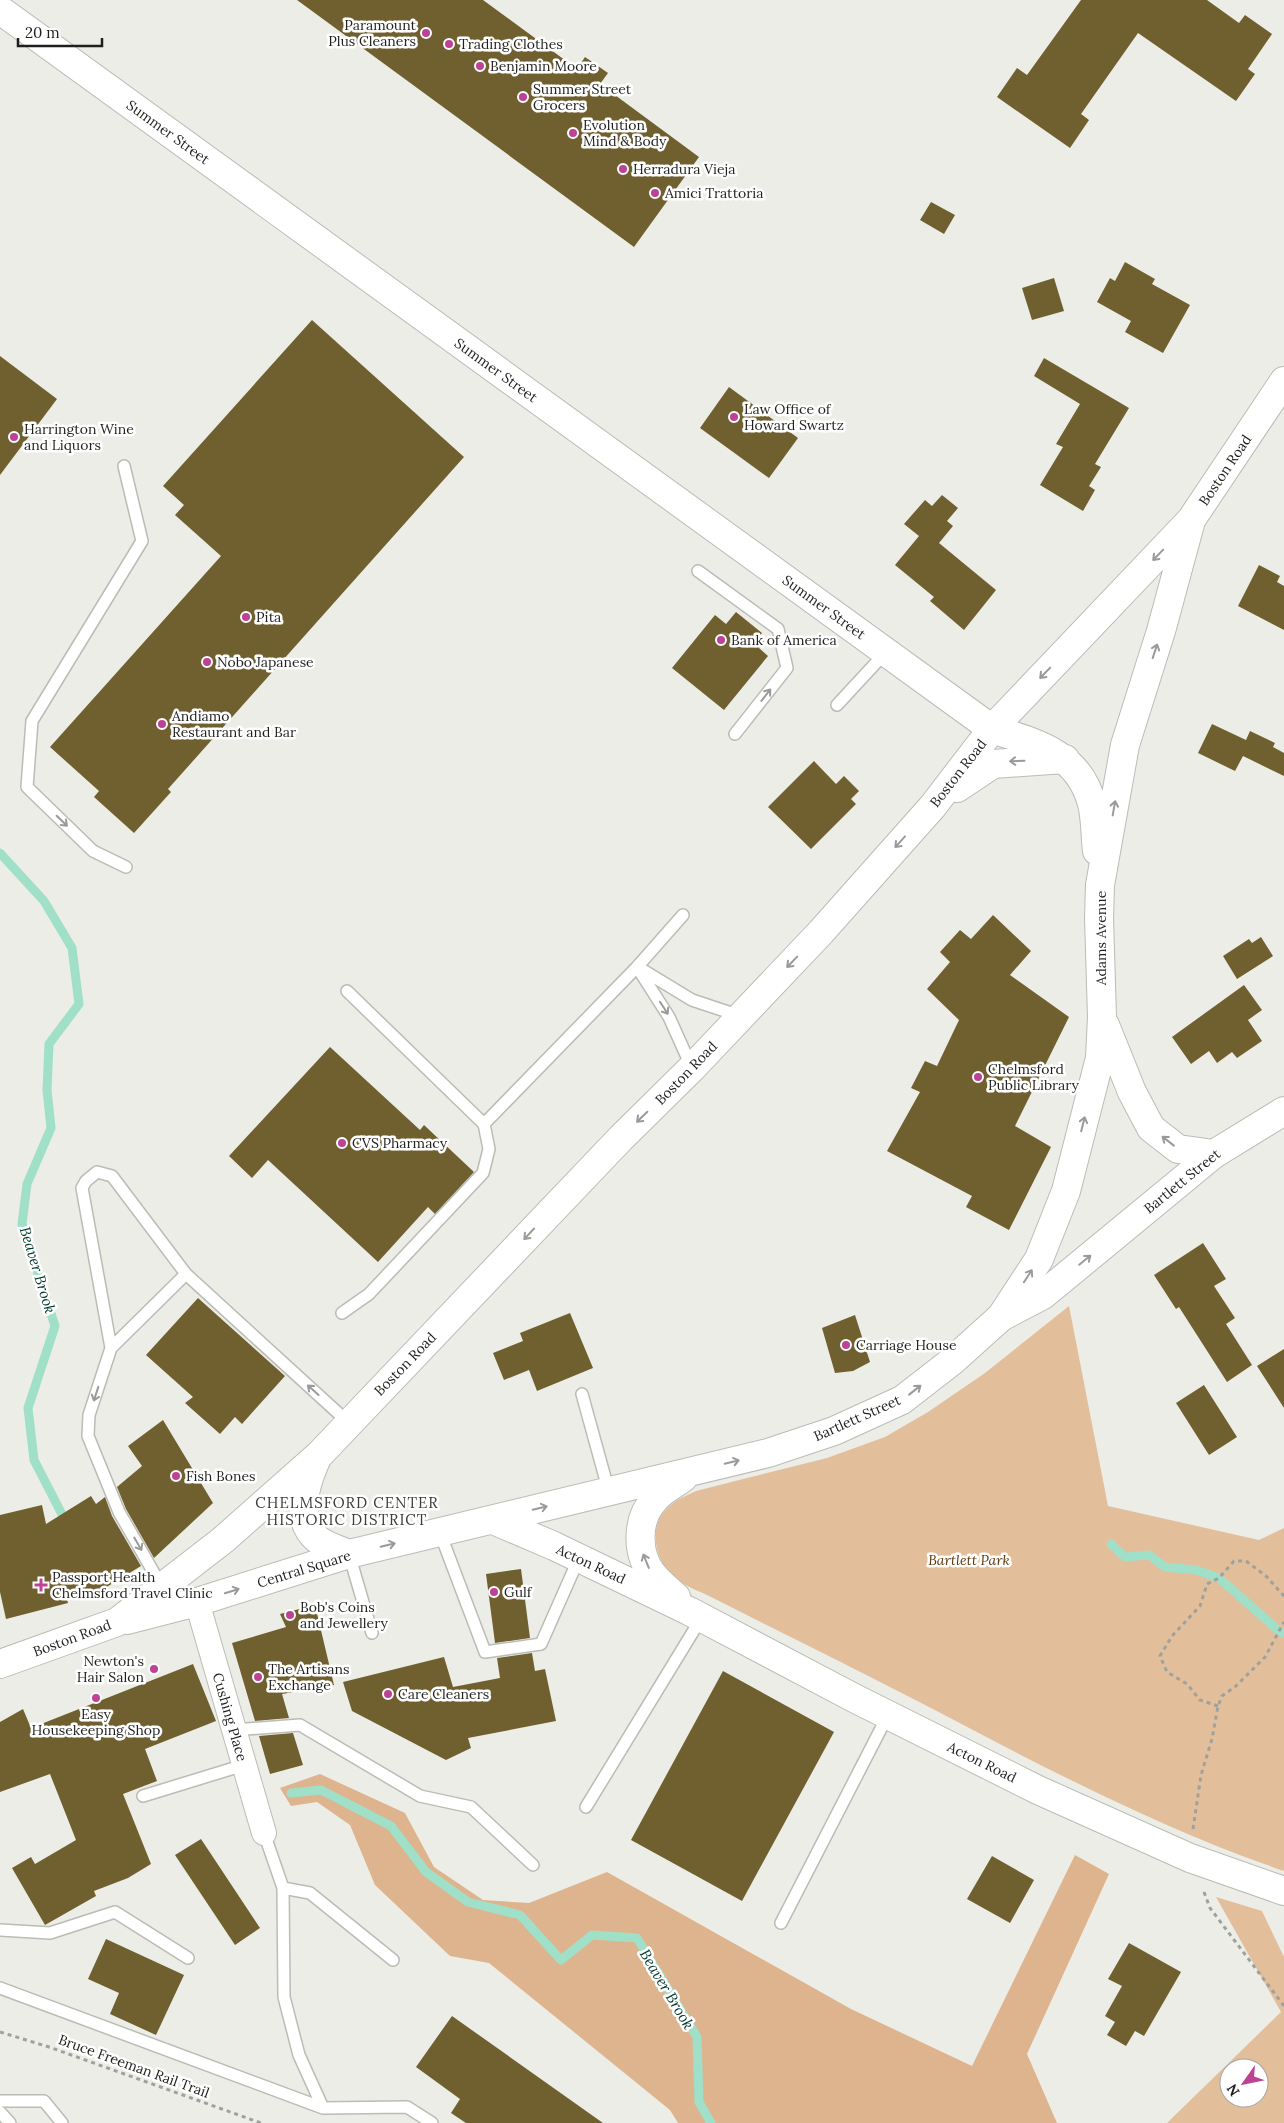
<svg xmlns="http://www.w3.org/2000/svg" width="1284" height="2123" font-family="Lora,serif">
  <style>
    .green { fill: #e3be9b; fill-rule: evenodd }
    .forest { fill: #deb48e }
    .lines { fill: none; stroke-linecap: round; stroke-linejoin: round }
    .stream { stroke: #a0dfc8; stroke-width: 9 }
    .building { fill: #71602f }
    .service-casing { stroke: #bbbcb6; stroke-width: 14 }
    .minor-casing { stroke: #bbbcb6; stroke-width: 26 }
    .tertiary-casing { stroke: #bbbcb6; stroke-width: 30 }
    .secondary-casing { stroke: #bbbcb6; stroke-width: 30 }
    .path { stroke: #9fa19b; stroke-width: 3; stroke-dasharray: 4 4; stroke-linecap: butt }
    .service { stroke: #fff; stroke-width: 11 }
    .minor { stroke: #fff; stroke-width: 24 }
    .tertiary { stroke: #fff; stroke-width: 28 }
    .secondary { stroke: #fff; stroke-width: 28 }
    .oneway { stroke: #9a9b99 }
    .poi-dot { fill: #be4293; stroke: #fff; stroke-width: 2 }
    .labels { text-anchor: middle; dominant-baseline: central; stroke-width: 5; stroke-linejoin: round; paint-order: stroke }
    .poi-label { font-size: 14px; fill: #1f201d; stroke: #fff; text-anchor: start }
    .street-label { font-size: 14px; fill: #1f201d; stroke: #fff }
    .park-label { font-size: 14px; font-style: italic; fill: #5f3707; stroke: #fff }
    .water-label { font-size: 15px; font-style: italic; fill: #00392b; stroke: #fff }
    .neighbourhood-label { font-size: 15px; letter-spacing: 1px; fill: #3d3e39; stroke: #fff }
  </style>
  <rect width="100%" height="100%" fill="#ebede6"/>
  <!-- green -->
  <path class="green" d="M1069 1306 1108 1506 1259 1540 1284 1528V1871C1161 1829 1045 1768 931 1708 858 1670 784 1634 711 1597 699 1591 684 1586 674 1577 657 1564 649 1533 662 1514 671 1502 683 1497 696 1491L827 1458 885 1437 928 1412 985 1373Z
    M1216 1897 1262 1911 1284 1957V2123H1167L1281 2012ZM1229 2068H1259V2098H1229Z"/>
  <!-- forest -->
  <path class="forest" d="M320 1774 405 1813 434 1867 483 1900 529 1903 607 1872 851 2009 972 2066 1075 1855 1109 1874 1027 2054 1057 2123H678L670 2110 489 1963 450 1956 375 1885 350 1825 317 1802 291 1806 280 1788Z"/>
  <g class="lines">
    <!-- stream -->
    <path class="stream" d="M0 853 44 901 72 948 79 1004 49 1044 47 1090 51 1128 27 1184 22 1224 55 1326 28 1408 34 1460 67 1524
      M1111 1544 1125 1557 1149 1555 1165 1567 1196 1570 1219 1578 1279 1631 1284 1633
      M291 1793 321 1790 391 1826 426 1872 468 1902 520 1915 561 1960 592 1935 637 1938 697 2037 699 2102 711 2123"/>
  </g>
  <!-- building -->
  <path class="building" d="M297 0H483L577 69 585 57 608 73 600 84 699 157 634 247Z
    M1081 0H1207L1239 23 1245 15 1272 34 1248 69 1255 74 1236 101 1138 33 1081 114 1089 120 1070 148 997 97 1017 68 1027 75Z
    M931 202 955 215 944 234 920 220Z
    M1125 262 1155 279 1152 284 1190 305 1163 353 1125 332 1131 321 1097 302 1110 278 1115 281Z
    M1054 278 1064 311 1032 320 1022 288Z
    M312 320 464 457 168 789 171 792 134 833 94 797 99 791 50 747 221 556 175 515 184 505 163 486Z
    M0 356 57 399 0 475Z
    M1044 358 1129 408 1095 464 1101 467 1089 486 1095 490 1083 511 1040 485 1063 447 1056 444 1080 404 1034 376Z
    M729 387 798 438 769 478 700 428Z
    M942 495 958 508 947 521 953 526 939 543 996 590 964 630 930 601 934 597 895 565 919 536 904 524 925 500 932 506Z
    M1259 565 1280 576 1277 582 1284 586V630L1238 606Z
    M736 612 762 633 759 637 764 641 759 648 768 656 724 710 672 668 715 615 726 624Z
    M1212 724 1246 740 1250 731 1275 743 1273 747 1284 753V776L1243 756 1235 771 1198 753Z
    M814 761 836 784 844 776 859 791 851 799 856 804 811 849 768 807Z
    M993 915 1031 951 1010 975 1069 1017 1015 1126 1051 1147 1009 1230 966 1207 972 1196 887 1151 920 1092 911 1088 925 1061 937 1066 959 1020 927 989 950 962 940 952 960 930 971 939Z
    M1261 937 1273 956 1237 979 1223 956 1249 939 1252 943Z
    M1244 985 1262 1010 1248 1020 1262 1041 1237 1058 1232 1052 1217 1063 1209 1051 1191 1064 1172 1037Z
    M330 1047 420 1130 424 1125 474 1172 435 1214 428 1207 378 1262 268 1160 252 1178 229 1156Z
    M1203 1243 1226 1279 1214 1286 1235 1318 1226 1324 1252 1365 1227 1382 1179 1307 1176 1309 1154 1275Z
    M198 1298 285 1376 242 1424 235 1417 220 1434 185 1403 193 1397 146 1355Z
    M570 1313 593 1368 537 1391 529 1370 504 1380 493 1353 523 1341 520 1333Z
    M855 1315 870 1362 853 1371 835 1373 822 1328Z
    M1284 1349V1408L1257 1366Z
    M1204 1385 1237 1437 1209 1455 1176 1403Z
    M163 1420 213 1503 154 1558 126 1509 117 1487 142 1466 128 1446Z
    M91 1496 96 1504 105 1497 112 1516 141 1566 105 1588 66 1596 68 1603 6 1619 0 1592V1515L42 1505 46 1524Z
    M521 1569 530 1638 495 1643 486 1574Z
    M315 1605 334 1685 282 1694 289 1718 255 1721 232 1643 286 1627 280 1614Z
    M532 1653 535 1671 545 1669 556 1721 468 1738 471 1748 446 1760 352 1711 343 1682 444 1657 453 1687 500 1678 497 1658Z
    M193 1664 216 1721 145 1749 157 1781 123 1794 151 1864 128 1878 94 1891 96 1896 45 1925 12 1868 31 1857 35 1864 76 1840 50 1774 0 1792V1722L23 1709 31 1728Z
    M723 1671 834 1732 742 1901 631 1840Z
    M293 1733 303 1765 270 1774 259 1736Z
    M201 1839 260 1928 235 1945 175 1855Z
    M992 1856 1034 1880 1010 1923 967 1899Z
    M106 1939 184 1975 156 2035 110 2014 119 1993 88 1979Z
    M1129 1943 1181 1972 1144 2036 1135 2031 1126 2046 1107 2035 1115 2022 1105 2016 1122 1986 1108 1979Z
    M452 2016 603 2123H466L451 2113 460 2099 416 2067Z"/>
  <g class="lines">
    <!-- service casing -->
    <g class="service-casing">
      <path id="service" d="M124 466 142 541 32 721 27 787 93 851 126 867
        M698 571 778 629 787 668 735 734
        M837 705 886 652
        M637 967 669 1017 692 1068
        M641 969 692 1000 740 1016
        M347 991 484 1124 637 967 683 915
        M342 1313 369 1294 483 1173 489 1149 484 1124
        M111 1348 82 1188 86 1181 97 1172 112 1176 186 1274 349 1423
        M582 1394 609 1492
        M440 1533 485 1652 541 1644 579 1558
        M349 1554 372 1633
        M162 1587 119 1512 88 1436 89 1415 111 1348 186 1274
        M234 1730 300 1725 420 1796 471 1807 533 1865
        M143 1796 244 1765
        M586 1807 702 1617
        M264 1833 283 1888 284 1997 299 2055 323 2108
        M283 1888 310 1893 393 1960
        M781 1923 888 1715
        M0 1930 50 1933 115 1912 188 1958
        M0 1988 323 2108 407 2107 432 2123
        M0 2101H44L62 2123
        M0 2112 10 2123"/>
    </g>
    <!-- minor casing -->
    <g class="minor-casing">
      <path id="minor" d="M197 1602 264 1833"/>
    </g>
    <!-- tertiary casing -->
    <g class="tertiary-casing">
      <path id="tertiary" d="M0 10 992 729
        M1001 1317 1043 1295 1214 1154 1284 1111"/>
    </g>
    <!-- secondary casing -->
    <g class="secondary-casing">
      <path id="secondary" d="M992 729C1036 743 1079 753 1092 804 1096 819 1095 836 1097 851
        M957 788 993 764 1065 759
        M1105 1025 1132 1092 1151 1128 1178 1149 1214 1154
        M317 1458C306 1482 293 1518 317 1539 325 1546 340 1550 349 1554
        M493 1520 554 1546 689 1611 856 1699 1038 1790 1190 1858 1284 1891
        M676 1597C668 1590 660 1583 653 1575 636 1554 636 1519 655 1499 662 1490 674 1485 683 1478
        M127 1620 197 1602 349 1554 768 1453 834 1431 902 1400 951 1362 1001 1317 1039 1259 1066 1191 1100 1058 1102 1017 1099 918 1100 885 1125 745 1161 631 1190 524
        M0 1664 117 1622 223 1540 319 1455 621 1138 692 1068 821 932 933 806 992 729 1191 520 1284 381"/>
    </g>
    <!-- path -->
    <path class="path" d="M1218 1706 1200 1700 1187 1684 1167 1672 1160 1656 1172 1636 1200 1606 1207 1584 1219 1578 1234 1561H1246L1266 1576 1284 1596
      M1193 1829 1201 1775 1212 1739 1218 1706 1222 1696 1236 1686 1265 1657 1284 1622
      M1204 1892 1210 1908 1284 2006
      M0 2032 49 2047 261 2123"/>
    <!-- service -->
    <use href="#service" class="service"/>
    <!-- minor -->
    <use href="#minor" class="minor"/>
    <!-- tertiary -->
    <use href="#tertiary" class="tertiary"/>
    <!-- secondary -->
    <use href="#secondary" class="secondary"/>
  </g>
  <!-- one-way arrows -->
  <defs><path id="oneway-shaft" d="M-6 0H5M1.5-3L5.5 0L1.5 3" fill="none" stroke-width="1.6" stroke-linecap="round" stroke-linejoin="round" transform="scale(1.25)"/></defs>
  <g class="oneway">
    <use href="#oneway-shaft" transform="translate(1158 555) rotate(134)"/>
    <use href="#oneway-shaft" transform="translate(1155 651) rotate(-72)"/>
    <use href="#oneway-shaft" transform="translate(1045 673) rotate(134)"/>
    <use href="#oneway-shaft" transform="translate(766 695) rotate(-52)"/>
    <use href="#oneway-shaft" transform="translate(1017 761) rotate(178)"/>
    <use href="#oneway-shaft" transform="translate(1114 808) rotate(-80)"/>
    <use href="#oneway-shaft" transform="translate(62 821) rotate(44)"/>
    <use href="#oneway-shaft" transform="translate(900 842) rotate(132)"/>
    <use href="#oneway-shaft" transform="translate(792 962) rotate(134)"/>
    <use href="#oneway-shaft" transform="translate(664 1008) rotate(57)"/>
    <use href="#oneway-shaft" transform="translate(642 1117) rotate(136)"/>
    <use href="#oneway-shaft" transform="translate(1083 1124) rotate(-76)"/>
    <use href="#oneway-shaft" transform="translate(1168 1141) rotate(-142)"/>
    <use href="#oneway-shaft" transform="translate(529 1234) rotate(133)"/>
    <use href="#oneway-shaft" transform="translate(1085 1260) rotate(-39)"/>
    <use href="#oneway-shaft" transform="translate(1028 1276) rotate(-57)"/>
    <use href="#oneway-shaft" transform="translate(313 1390) rotate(-138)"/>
    <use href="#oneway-shaft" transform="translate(915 1390) rotate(-38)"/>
    <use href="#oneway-shaft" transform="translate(96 1394) rotate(108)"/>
    <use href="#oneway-shaft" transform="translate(732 1462) rotate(-13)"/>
    <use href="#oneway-shaft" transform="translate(540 1508) rotate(-14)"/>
    <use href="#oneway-shaft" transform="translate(138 1544) rotate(60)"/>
    <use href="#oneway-shaft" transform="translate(388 1545) rotate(-13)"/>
    <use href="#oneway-shaft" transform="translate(646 1561) rotate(-112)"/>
    <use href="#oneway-shaft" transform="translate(232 1591) rotate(-17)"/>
  </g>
  <!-- markers -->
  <g class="poi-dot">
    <circle cx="426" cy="33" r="5"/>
    <circle cx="449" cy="44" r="5"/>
    <circle cx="480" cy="66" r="5"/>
    <circle cx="523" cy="97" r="5"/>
    <circle cx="573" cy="133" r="5"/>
    <circle cx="623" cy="169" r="5"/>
    <circle cx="655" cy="193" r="5"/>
    <circle cx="734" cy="417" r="5"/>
    <circle cx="14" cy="437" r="5"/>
    <circle cx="246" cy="617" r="5"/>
    <circle cx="721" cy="640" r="5"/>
    <circle cx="207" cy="662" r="5"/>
    <circle cx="162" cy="724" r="5"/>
    <circle cx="978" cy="1077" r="5"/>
    <circle cx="342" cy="1143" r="5"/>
    <circle cx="846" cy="1345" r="5"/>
    <circle cx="176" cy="1476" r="5"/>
    <path d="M38.5 1577.5h5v5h5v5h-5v5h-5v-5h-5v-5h5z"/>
    <circle cx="494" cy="1592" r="5"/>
    <circle cx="290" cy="1615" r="5"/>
    <circle cx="154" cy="1669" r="5"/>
    <circle cx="258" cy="1677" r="5"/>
    <circle cx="388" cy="1694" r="5"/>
    <circle cx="96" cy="1698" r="5"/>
  </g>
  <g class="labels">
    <!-- poi labels -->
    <g class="poi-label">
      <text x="416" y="25" text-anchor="end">Paramount<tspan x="416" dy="16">Plus Cleaners</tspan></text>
      <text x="459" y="44">Trading Clothes</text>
      <text x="490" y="66">Benjamin Moore</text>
      <text x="533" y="89">Summer Street<tspan x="533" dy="16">Grocers</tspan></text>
      <text x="583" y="125">Evolution<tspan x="583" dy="16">Mind &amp; Body</tspan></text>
      <text x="633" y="169">Herradura Vieja</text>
      <text x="665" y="193">Amici Trattoria</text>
      <text x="744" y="409">Law Office of<tspan x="744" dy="16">Howard Swartz</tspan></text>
      <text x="24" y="429">Harrington Wine<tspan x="24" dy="16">and Liquors</tspan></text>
      <text x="256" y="617">Pita</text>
      <text x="731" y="640">Bank of America</text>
      <text x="217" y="662">Nobo Japanese</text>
      <text x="172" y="716">Andiamo<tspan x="172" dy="16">Restaurant and Bar</tspan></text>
      <text x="988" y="1069">Chelmsford<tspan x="988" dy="16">Public Library</tspan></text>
      <text x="352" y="1143">CVS Pharmacy</text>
      <text x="856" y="1345">Carriage House</text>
      <text x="186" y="1476">Fish Bones</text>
      <text x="52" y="1577">Passport Health<tspan x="52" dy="16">Chelmsford Travel Clinic</tspan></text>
      <text x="504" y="1592">Gulf</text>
      <text x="300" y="1607">Bob's Coins<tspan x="300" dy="16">and Jewellery</tspan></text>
      <text x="144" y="1661" text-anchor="end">Newton's<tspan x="144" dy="16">Hair Salon</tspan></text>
      <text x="268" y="1669">The Artisans<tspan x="268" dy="16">Exchange</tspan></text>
      <text x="398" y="1694">Care Cleaners</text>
      <text x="96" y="1714" text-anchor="middle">Easy<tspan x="96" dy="16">Housekeeping Shop</tspan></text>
    </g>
    <!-- street labels -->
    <g class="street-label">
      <text transform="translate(168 132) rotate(36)">Summer Street</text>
      <text transform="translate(496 370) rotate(36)">Summer Street</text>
      <text transform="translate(1225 470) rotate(-56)">Boston Road</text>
      <text transform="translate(824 607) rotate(36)">Summer Street</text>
      <text transform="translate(958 773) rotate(-52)">Boston Road</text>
      <text transform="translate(1101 938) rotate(-90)">Adams Avenue</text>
      <text transform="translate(686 1073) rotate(-46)">Boston Road</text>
      <text transform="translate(1182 1181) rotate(-39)">Bartlett Street</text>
      <text transform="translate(405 1364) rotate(-46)">Boston Road</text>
      <text transform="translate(857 1418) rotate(-24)">Bartlett Street</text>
      <text transform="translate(591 1564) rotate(25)">Acton Road</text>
      <text transform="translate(304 1569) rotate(-17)">Central Square</text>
      <text transform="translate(72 1638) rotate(-20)">Boston Road</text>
      <text transform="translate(230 1717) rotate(74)">Cushing Place</text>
      <text transform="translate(982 1762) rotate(26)">Acton Road</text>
      <text transform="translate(134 2066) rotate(20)">Bruce Freeman Rail Trail</text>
    </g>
    <!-- park labels -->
    <g class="park-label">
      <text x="969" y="1560">Bartlett Park</text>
    </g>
    <!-- water labels -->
    <g class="water-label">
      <text transform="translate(38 1270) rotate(73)">Beaver Brook</text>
      <text transform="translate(667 1989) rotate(59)">Beaver Brook</text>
    </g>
    <!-- neighbourhood labels -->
    <g class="neighbourhood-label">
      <text x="347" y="1502">CHELMSFORD CENTER<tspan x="347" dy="17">HISTORIC DISTRICT</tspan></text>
    </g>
  </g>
  <!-- north arrow -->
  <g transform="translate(1244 2083) rotate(237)"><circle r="24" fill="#ffffff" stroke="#a5a6a5"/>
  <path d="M0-4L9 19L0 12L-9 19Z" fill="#be4293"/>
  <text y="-8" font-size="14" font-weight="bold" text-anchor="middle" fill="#1f201d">N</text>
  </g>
  <!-- scale -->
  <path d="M18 38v8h84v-8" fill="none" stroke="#1f201d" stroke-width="2.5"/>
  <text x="25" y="38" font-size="15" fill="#1f201d" stroke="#ffffff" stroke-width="4" paint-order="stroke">20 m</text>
</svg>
